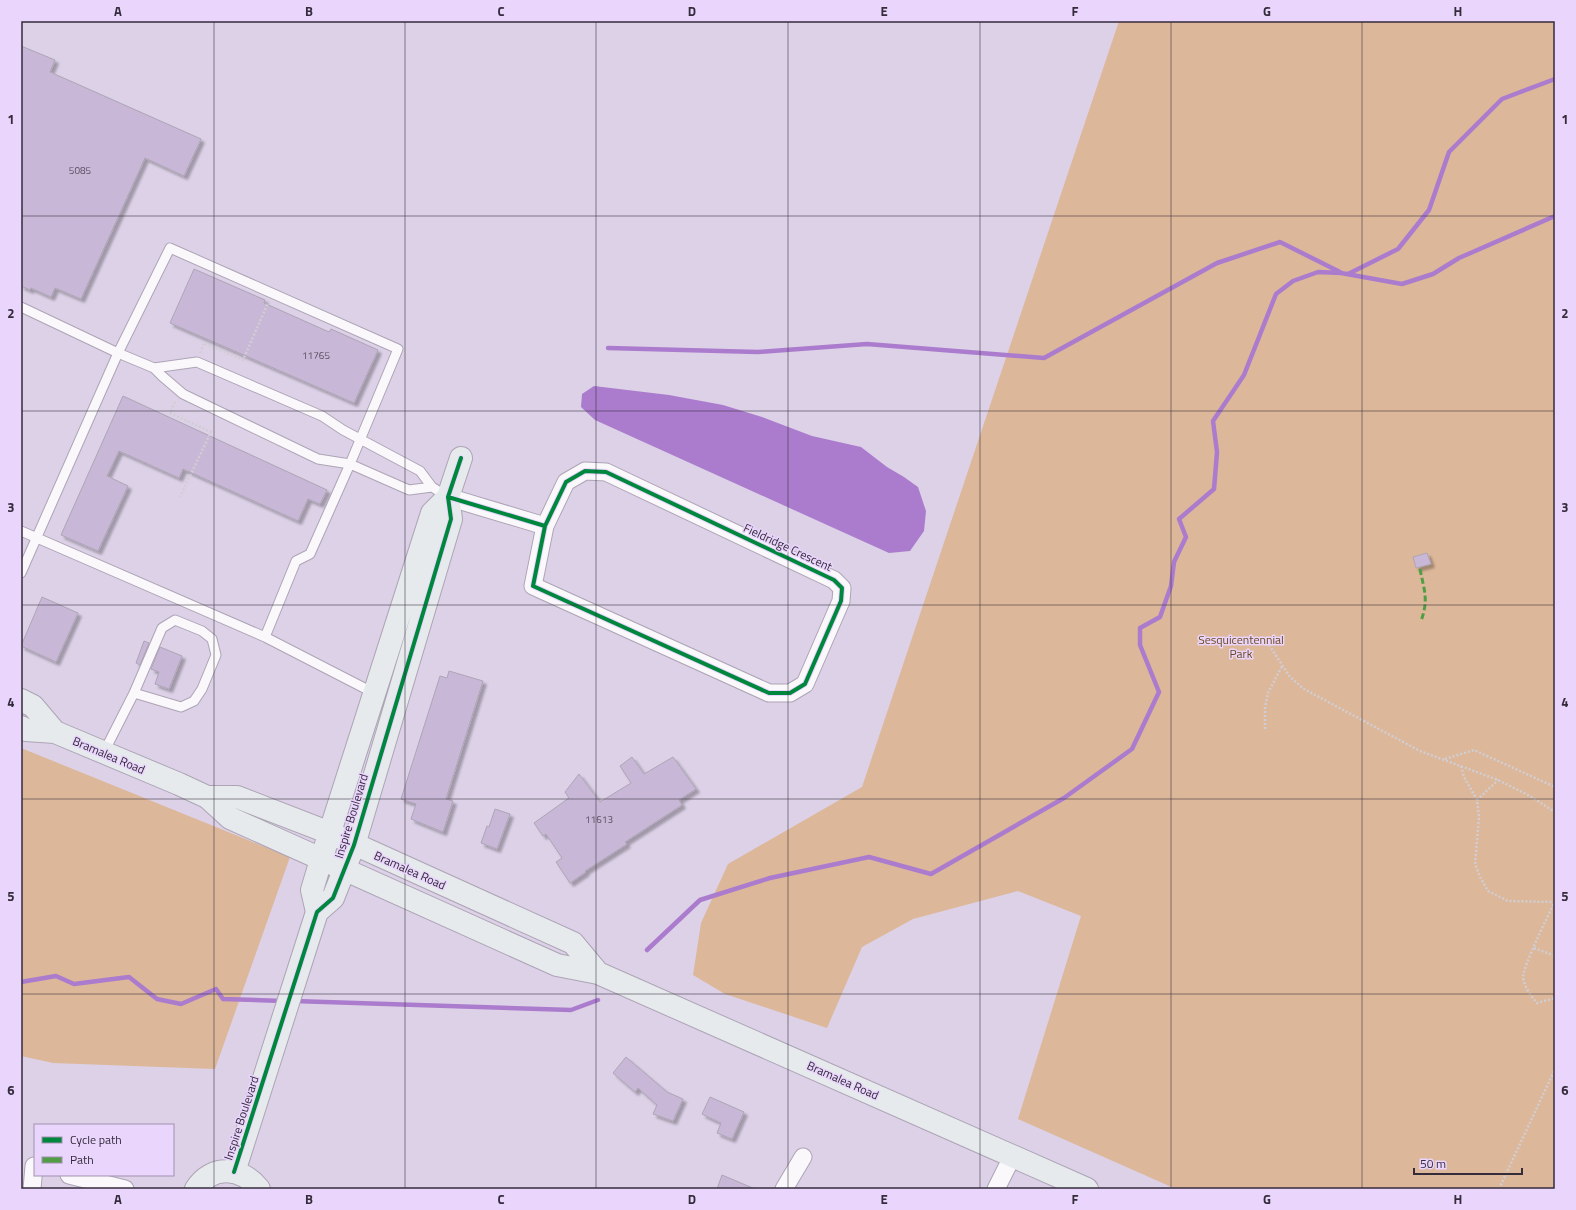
<svg xmlns="http://www.w3.org/2000/svg" width="1576" height="1210" font-family="'Titillium Web',sans-serif">
  <style>
    .green { fill: #ddb799 }
    .water { fill: #ab7ccd }
    .lines { fill: none; stroke-linecap: round; stroke-linejoin: round }
    .stream { stroke: #ab7ccd; stroke-width: 4.5 }
    .building { fill: #c8b7d6; stroke: #ada5b6; filter: url(#shadow) }
    .lane-casing { stroke: #ada4b5; stroke-width: 11 }
    .street-casing { stroke: #ada4b5; stroke-width: 19 }
    .secondary-casing { stroke: #ada4b5; stroke-width: 24 }
    .path { stroke: #d1ced3; stroke-width: 2.5; stroke-dasharray: 2 2; stroke-linecap: butt }
    .lane { stroke: #faf8fb; stroke-width: 9 }
    .street { stroke: #faf8fb; stroke-width: 17 }
    .secondary { stroke: #e6eaed; stroke-width: 22 }
    .quiet { stroke: #519d45; stroke-width: 3; stroke-dasharray: 6 3; stroke-linecap: butt }
    .cycleway-casing { stroke: #ead5fd; stroke-width: 6 }
    .cycleway { stroke: #00873e; stroke-width: 4 }
    .grid { fill: none; stroke: #342b3b; stroke-width: 1; stroke-opacity: 0.55 }
    .labels { text-anchor: middle; dominant-baseline: central; stroke-width: 3; stroke-linejoin: round; paint-order: stroke }
    .number-label { font-size: 10px; fill: #594e62 }
    .street-label { font-size: 12px; fill: #342b3b; stroke: #ead5fd }
    .park-label { font-size: 12px; fill: #6c481a; stroke: #ead5fd }
    .neatline { fill: none; stroke: #342b3b; stroke-width: 1.5 }
    .grid-label { font-size: 13px; text-anchor: middle; font-weight: bold; fill: #342b3b }
  </style>
  <defs>
    <filter id="shadow"><feDropShadow dx="3.5" dy="3.5" stdDeviation="1" flood-color="#0004"/></filter>
  </defs>
  <rect width="100%" height="100%" fill="#dcd1e7"/>
  <!-- green -->
  <path class="green" d="M1119 21H1555V1189H1176L1018 1119 1081 916 1018 891 913 919 862 947 827 1028 725 994 693 975 701 923 728 864 862 787Z
    M21 748 290 857 215 1069 53 1063 21 1056Z"/>
  <!-- water -->
  <path class="water" d="M594 386 669 395 723 405 762 417 812 436 861 447 887 467 904 477 918 487 926 511 924 531 910 551 889 553 595 420 581 407 582 394Z"/>
  <g class="lines">
    <!-- stream -->
    <path class="stream" d="M1348 274 1398 249 1429 210 1449 152 1502 99 1555 79
      M608 348 758 352 867 344 1044 358 1217 263 1280 242 1340 272
      M647 950 700 900 770 878 869 857 931 874 1064 798 1132 749 1159 692 1140 645V628L1160 617 1171 586 1174 562 1186 537 1179 519 1214 489 1217 452 1213 421 1244 375 1276 294 1293 281 1318 272 1341 273 1402 284 1433 274 1459 258 1555 216
      M21 982 56 976 74 984 129 977 157 999 181 1004 216 989 223 999 283 1001
      M294 1001 571 1010 598 1000"/>
  </g>
  <!-- building -->
  <path class="building" d="M21 46 55 60 50 72 201 139 184 176 145 158 81 299 55 288 51 297 31 288 30 290 21 286Z
    M194 269 265 300 264 303 329 332 331 329 378 350 354 403 170 323Z
    M123 396 327 490 320 504 308 499 298 521 183 469 179 478 119 451 107 476 128 486 98 551 61 535Z
    M1427 553 1431 564 1416 568 1413 557Z
    M42 597 78 613 56 662 21 646Z
    M144 641 149 643 140 665 136 663Z
    M160 647 182 656 169 689 155 684 159 672 151 669Z
    M449 671 483 681 446 799 453 801 443 832 411 819 416 804 401 799 440 676 447 678Z
    M632 757 644 774 673 757 696 789 679 800 682 805 625 842 627 844 585 871 586 872 570 883 556 862 562 858 546 834 543 836 534 823 569 798 565 792 579 774 600 802 631 783 620 766Z
    M495 809 510 814 497 849 481 843 487 826 489 827Z
    M626 1057 667 1092 683 1099 673 1121 653 1114 657 1105 638 1088 635 1092 613 1073Z
    M710 1097 744 1112 732 1139 717 1133 721 1123 702 1114Z
    M722 1175 755 1189H717Z"/>
  <g class="lines">
    <!-- lane casing -->
    <g class="lane-casing">
      <path id="lane" d="M21 307 118 353 154 368 162 376 183 394 318 459 350 464 409 490 432 487
        M154 368 197 362 322 416 343 430 420 471 432 487 448 497
        M21 531 265 637 374 693
        M21 573 118 353 170 248 398 349 350 464 310 554 296 561 265 637
        M104 752 134 693 162 628 175 620 202 631 212 639 216 655 202 689 194 701 181 707 134 693"/>
    </g>
    <!-- street casing -->
    <g class="street-casing">
      <path id="street" d="M448 497 545 526 566 482 585 471 606 472 834 580 842 588 841 601 805 684 790 693H769L533 586 545 526
        M69 1175 125 1189
        M32 1189 34 1166
        M784 1189 803 1157
        M996 1189 1013 1155"/>
    </g>
    <!-- secondary casing -->
    <g class="secondary-casing">
      <path id="secondary" d="M21 700 33 706 55 732
        M21 727 26 730 55 732 179 784 207 797 230 818 557 965 598 973 1087 1189
        M207 797H237L330 833 573 943 598 973
        M317 912 312 890 321 860 432 513 448 497
        M234 1172 317 912 333 898 354 845 451 519 448 497 461 458
        M196 1189C212 1164 242 1167 259 1189"/>
    </g>
    <!-- path -->
    <path class="path" d="M200 353 204 343 243 360 268 303
      M175 402 170 413 211 432 180 497
      M1269 645 1290 677 1304 689 1420 751 1498 780 1530 796 1555 812
      M1265 729V707L1268 693 1282 666
      M1445 759 1474 750 1555 787
      M1461 766 1464 777 1477 800 1479 817 1475 864 1480 877 1488 891 1508 901 1555 902
      M1477 800 1498 780
      M1555 901C1549 914 1522 968 1523 978 1525 988 1531 996 1537 1003L1555 998
      M1534 948 1555 956
      M1499 1189 1555 1069"/>
    <!-- lane -->
    <use href="#lane" class="lane"/>
    <!-- street -->
    <use href="#street" class="street"/>
    <!-- secondary -->
    <use href="#secondary" class="secondary"/>
    <!-- quiet -->
    <path class="quiet" d="M1420 569C1424 590 1429 599 1421 621"/>
    <!-- cycleway casing -->
    <g class="cycleway-casing">
      <path id="cycleway" d="M448 497 545 526 566 482 585 471 606 472 834 580 842 588 841 601 805 684 790 693H769L533 586 545 526
        M234 1172 317 912 333 898 354 845 451 519 448 497 461 458"/>
    </g>
    <!-- cycleway -->
    <use href="#cycleway" class="cycleway"/>
  </g>
  <!-- grid -->
  <path class="grid" d="M214 21V1189M405 21V1189M596 21V1189M788 21V1189M980 21V1189M1171 21V1189M1362 21V1189M21 216H1555M21 411H1555M21 605H1555M21 799H1555M21 994H1555"/>
  <g class="labels">
    <!-- number labels -->
    <g class="number-label">
      <text x="80" y="170">5085</text>
      <text x="316" y="355">11765</text>
      <text x="599" y="819">11613</text>
    </g>
    <!-- street labels -->
    <g class="street-label">
      <text transform="translate(788 547) rotate(25)">Fieldridge Crescent</text>
      <text transform="translate(109 755) rotate(23)">Bramalea Road</text>
      <text transform="translate(351 816) rotate(-73)">Inspire Boulevard</text>
      <text transform="translate(410 870) rotate(24)">Bramalea Road</text>
      <text transform="translate(843 1080) rotate(24)">Bramalea Road</text>
      <text transform="translate(241 1118) rotate(-72)">Inspire Boulevard</text>
    </g>
    <!-- park labels -->
    <g class="park-label">
      <text x="1241" y="639">Sesquicentennial<tspan x="1241" dy="14">Park</tspan></text>
    </g>
  </g>
  <!-- border -->
  <rect width="1576" height="1210" fill="none" stroke="#ead5fd" stroke-width="44"/>
  <!-- legend -->
  <rect x="34" y="1124" width="140" height="52" fill="#ead5fd" stroke="#a191af"/>
  <rect x="42" y="1137" width="20" height="6" fill="#00873e" stroke="#a191af"/>
  <text x="70" y="1144" font-size="12" fill="#342b3b">Cycle path</text>
  <rect x="42" y="1157" width="20" height="6" fill="#519d45" stroke="#a191af"/>
  <text x="70" y="1164" font-size="12" fill="#342b3b">Path</text>
  <!-- scale -->
  <path d="M1414 1168v6h108v-6" fill="none" stroke="#342b3b" stroke-width="2"/>
  <text x="1420" y="1168" font-size="12" fill="#342b3b" stroke="#ead5fd" stroke-width="3" paint-order="stroke">50 m</text>
  <rect x="22" y="22" width="1532" height="1166" class="neatline"/>
  <g class="grid-label">
    <text x="118" y="16">A</text>
    <text x="309" y="16">B</text>
    <text x="501" y="16">C</text>
    <text x="692" y="16">D</text>
    <text x="884" y="16">E</text>
    <text x="1075" y="16">F</text>
    <text x="1267" y="16">G</text>
    <text x="1458" y="16">H</text>
    <text x="11" y="124">1</text>
    <text x="1565" y="124">1</text>
    <text x="11" y="318">2</text>
    <text x="1565" y="318">2</text>
    <text x="11" y="512">3</text>
    <text x="1565" y="512">3</text>
    <text x="11" y="707">4</text>
    <text x="1565" y="707">4</text>
    <text x="11" y="901">5</text>
    <text x="1565" y="901">5</text>
    <text x="11" y="1095">6</text>
    <text x="1565" y="1095">6</text>
    <text x="118" y="1204">A</text>
    <text x="309" y="1204">B</text>
    <text x="501" y="1204">C</text>
    <text x="692" y="1204">D</text>
    <text x="884" y="1204">E</text>
    <text x="1075" y="1204">F</text>
    <text x="1267" y="1204">G</text>
    <text x="1458" y="1204">H</text>
  </g>
</svg>
